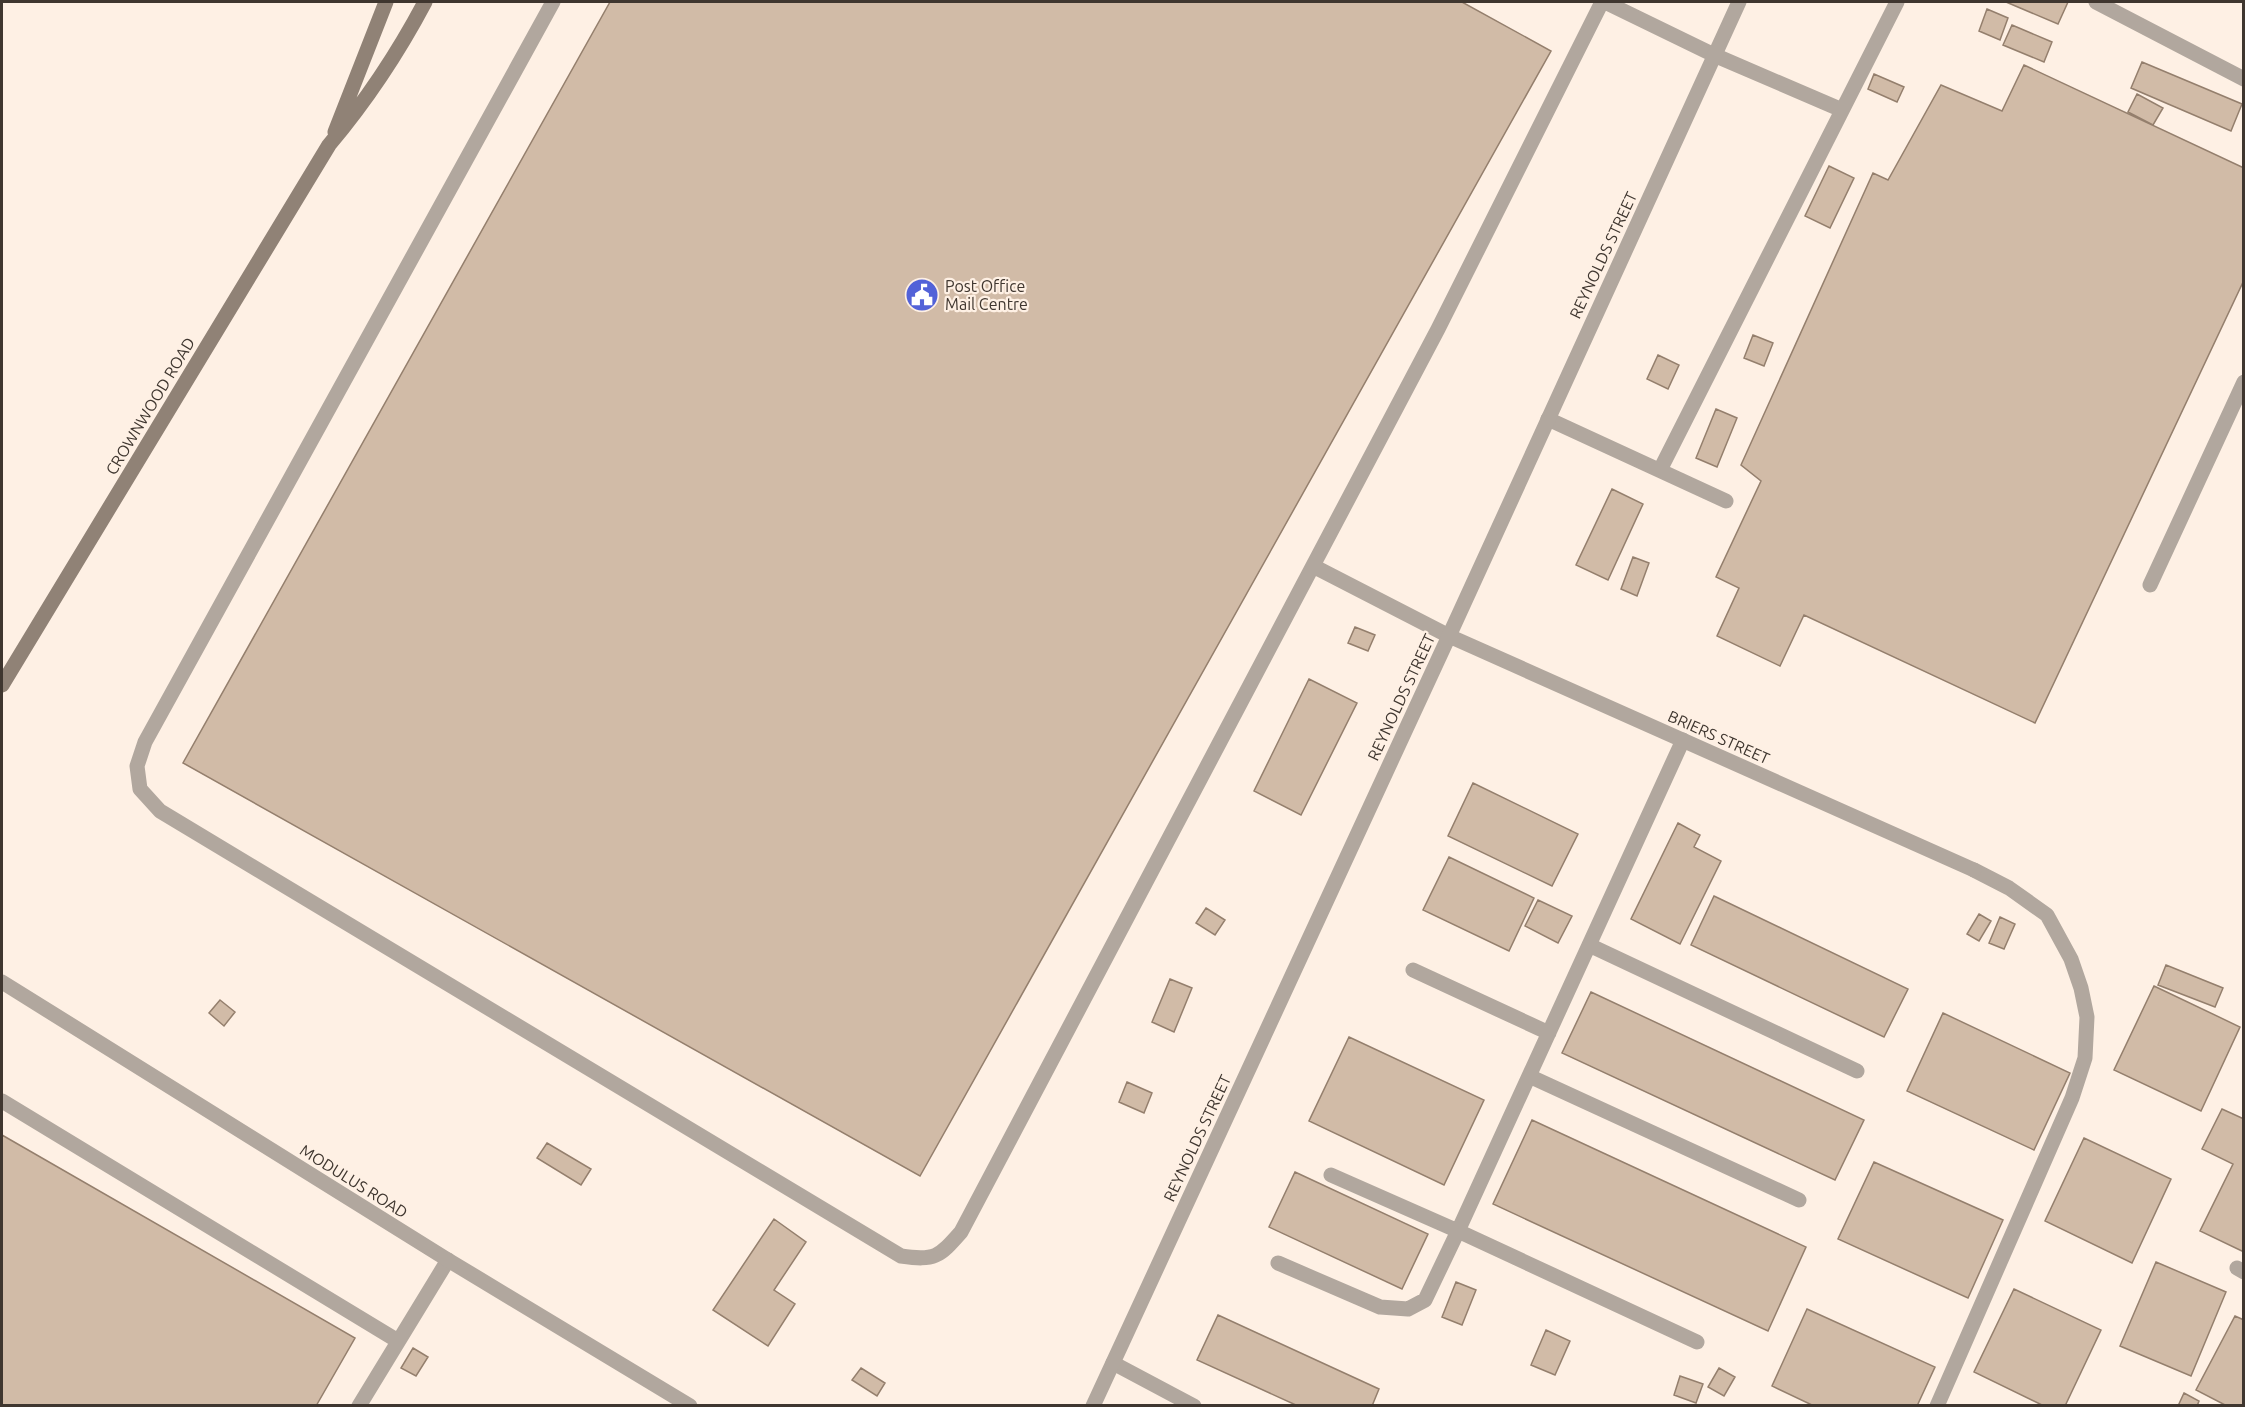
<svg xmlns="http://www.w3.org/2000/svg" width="2245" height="1407" font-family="Ubuntu,sans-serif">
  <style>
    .building { fill: #d1bba7; stroke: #947f6d; stroke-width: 1.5 }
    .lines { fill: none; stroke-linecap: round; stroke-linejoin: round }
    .lane { stroke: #b1a79e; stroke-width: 15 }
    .street { stroke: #b1a79e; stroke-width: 15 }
    .secondary { stroke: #908276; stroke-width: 15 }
    .labels { text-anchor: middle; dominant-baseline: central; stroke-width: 4.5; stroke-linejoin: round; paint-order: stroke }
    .street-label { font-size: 16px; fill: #3f362f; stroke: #fef0e4 }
    .poi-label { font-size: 16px; fill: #3f362f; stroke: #fef0e4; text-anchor: start }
  </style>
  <rect width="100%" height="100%" fill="#fef0e4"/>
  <!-- building -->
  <path class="building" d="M610 2H1462L1551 51 920 1176 183 763Z
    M2006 2H2068L2058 24Z
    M1987 9 2008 18 2000 40 1979 31Z
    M2012 25 2052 42 2044 62 2003 45Z
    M2142 62 2242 104 2231 131 2131 88Z
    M2024 65 2244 168V280L2035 723 1804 615 1780 666 1717 636 1739 588 1716 577 1761 481 1741 465 1873 173 1888 180 1941 85 2002 111Z
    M1874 74 1904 87 1897 102 1868 89Z
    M2137 94 2163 108 2153 125 2128 112Z
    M1829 166 1854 178 1830 228 1805 216Z
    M1753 335 1773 343 1764 366 1744 358Z
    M1658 355 1679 365 1668 389 1647 379Z
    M1716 409 1737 418 1717 467 1696 458Z
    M1612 489 1643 504 1608 580 1576 565Z
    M1633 557 1649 563 1637 596 1621 589Z
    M1355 627 1375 635 1368 651 1348 643Z
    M1309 679 1357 703 1301 815 1254 791Z
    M1473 783 1578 834 1552 886 1448 836Z
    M1678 823 1700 835 1694 847 1721 861 1680 944 1631 919Z
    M1449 857 1534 898 1509 951 1423 910Z
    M1714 896 1908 989 1884 1037 1691 945Z
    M1538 900 1572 916 1558 943 1525 926Z
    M1206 908 1225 920 1215 935 1196 923Z
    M1979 914 1991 921 1979 941 1967 934Z
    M2000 917 2015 924 2004 949 1989 943Z
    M2166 965 2223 988 2215 1007 2158 985Z
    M1170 979 1192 988 1174 1032 1152 1022Z
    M2154 986 2240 1027 2201 1111 2114 1070Z
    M1591 992 1864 1120 1835 1180 1562 1053Z
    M220 1000 235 1012 224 1026 209 1013Z
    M1943 1013 2070 1073 2034 1150 1907 1091Z
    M1349 1037 1484 1100 1444 1185 1309 1121Z
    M1127 1082 1152 1093 1144 1113 1119 1102Z
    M2222 1109 2244 1119V1252L2200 1231 2233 1164 2202 1149Z
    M1532 1120 1806 1247 1768 1331 1493 1204Z
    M2 1135 355 1338 316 1406H2Z
    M2084 1138 2171 1179 2132 1263 2045 1221Z
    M547 1143 591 1169 581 1185 537 1158Z
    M1874 1162 2003 1220 1968 1298 1838 1239Z
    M1295 1172 1428 1234 1402 1289 1269 1227Z
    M774 1219 806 1242 774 1290 795 1304 768 1346 713 1310Z
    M2156 1262 2226 1292 2191 1376 2120 1346Z
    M1456 1282 1476 1290 1462 1325 1442 1317Z
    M2014 1289 2101 1330 2065 1406H2044L1974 1372Z
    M1807 1309 1935 1367 1917 1406H1814L1772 1386Z
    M1218 1315 1379 1389 1372 1406H1298L1197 1360Z
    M2235 1316 2244 1320V1406H2227L2196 1390Z
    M1546 1330 1570 1341 1555 1375 1531 1365Z
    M413 1348 428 1357 416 1376 401 1368Z
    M861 1368 885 1383 877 1396 852 1380Z
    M1719 1368 1735 1377 1724 1396 1708 1387Z
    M1680 1376 1703 1384 1696 1403 1674 1395Z
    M2184 1393 2199 1401 2197 1406H2178Z"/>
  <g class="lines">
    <!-- lane -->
    <path class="lane" d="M553 2 145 742 137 766 140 789 160 811 901 1256C935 1261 939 1257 961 1232L1438 329 1602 2
      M1605 2 1714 55 1842 110
      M2096 2 2244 79
      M1548 419 1726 501
      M1660 470 1897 2
      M1313 566 1449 636
      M2150 585 2244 382
      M1683 740 1458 1231 1697 1342
      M1589 945 1857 1071
      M1413 970 1549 1033
      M1529 1076 1799 1200
      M2 1101 398 1341
      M1278 1263 1380 1307 1408 1309 1425 1300 1458 1231 1331 1175
      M1113 1363 1194 1406
      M359 1406 448 1260
      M1937 1406 2072 1098 2085 1058 2087 1017 2081 988 2071 959 2047 915 2009 888 1974 870"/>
    <!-- street -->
    <path class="street" d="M1449 636 1974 870
      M2 982 448 1260 690 1406
      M2237 1268 2244 1272
      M1093 1406 1449 636 1739 2"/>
    <!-- secondary -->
    <path class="secondary" d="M335 132 386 2
      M2 685 329 145C366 101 398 53 425 2"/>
  </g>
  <!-- icons -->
  <defs>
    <g id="civic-disc" transform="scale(1.725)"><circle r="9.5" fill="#5262d8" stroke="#fef0e4"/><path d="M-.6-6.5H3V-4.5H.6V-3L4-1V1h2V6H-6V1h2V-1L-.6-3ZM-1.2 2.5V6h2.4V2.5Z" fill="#fff"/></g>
  </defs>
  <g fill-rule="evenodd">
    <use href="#civic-disc" x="922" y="295"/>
  </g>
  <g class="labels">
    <!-- street labels -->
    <g class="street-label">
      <text transform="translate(1603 255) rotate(-65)">REYNOLDS STREET</text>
      <text transform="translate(150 406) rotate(-59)">CROWNWOOD ROAD</text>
      <text transform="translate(1401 697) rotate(-65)">REYNOLDS STREET</text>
      <text transform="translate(1719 737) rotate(24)">BRIERS STREET</text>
      <text transform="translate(1197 1138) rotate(-65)">REYNOLDS STREET</text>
      <text transform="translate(354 1181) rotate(32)">MODULUS ROAD</text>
    </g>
    <!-- poi labels -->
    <g class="poi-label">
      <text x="945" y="286">Post Office<tspan x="945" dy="18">Mail Centre</tspan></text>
    </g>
  </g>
  <!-- border -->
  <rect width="2245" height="1407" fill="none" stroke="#3f362f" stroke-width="6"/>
</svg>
